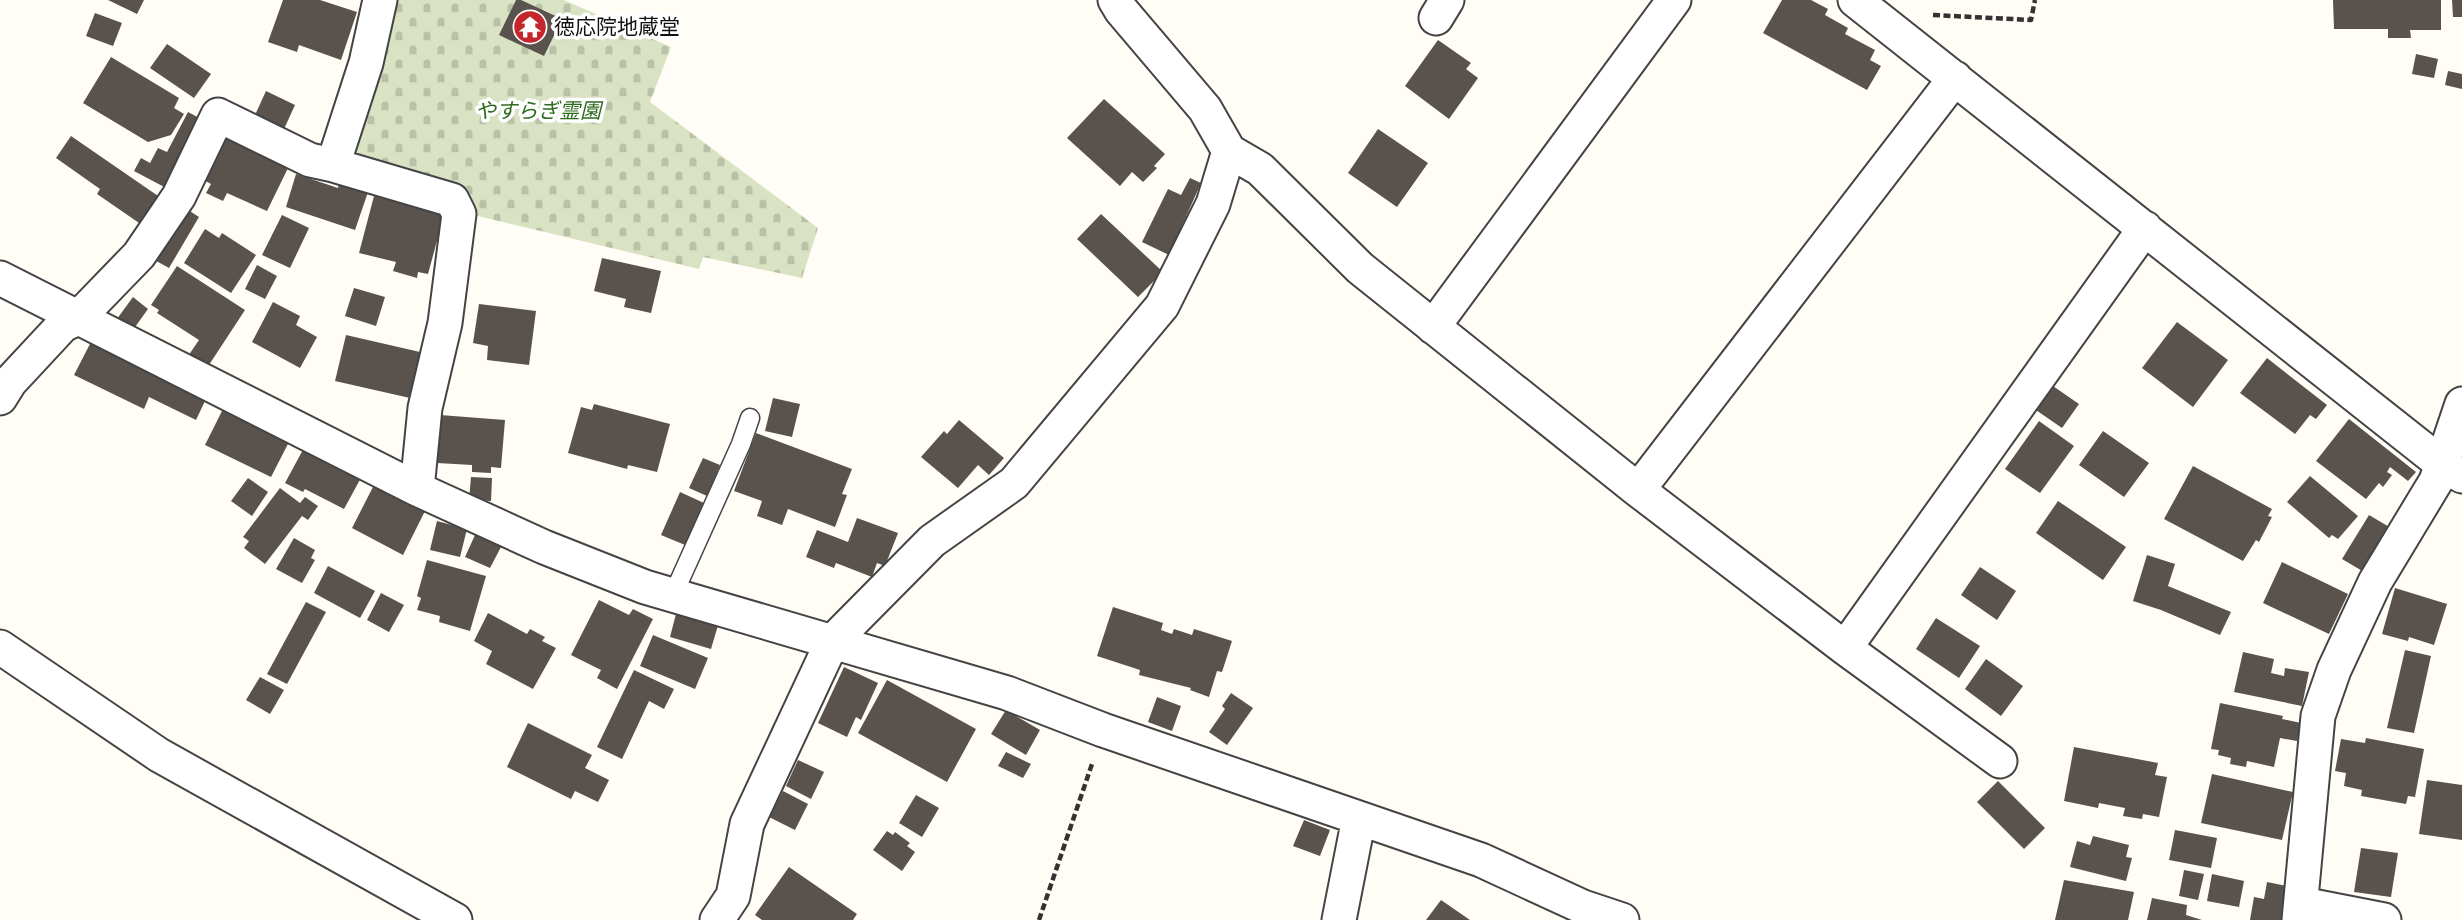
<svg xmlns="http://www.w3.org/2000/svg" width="2462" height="920" font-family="'Roboto Serif','Noto Sans JP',serif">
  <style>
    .cemetery { fill: url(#cemetery-stones) }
    .building { fill: #5a524d }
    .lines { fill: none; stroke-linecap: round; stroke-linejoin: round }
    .lane-casing { stroke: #444; stroke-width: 21 }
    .street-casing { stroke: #444; stroke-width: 37 }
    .path { stroke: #333; stroke-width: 4.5; stroke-dasharray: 7 3.5; stroke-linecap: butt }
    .lane { stroke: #fff; stroke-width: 18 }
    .street { stroke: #fff; stroke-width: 33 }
    .labels { text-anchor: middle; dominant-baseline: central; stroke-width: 7; stroke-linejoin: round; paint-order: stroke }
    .poi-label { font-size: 21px; fill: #111; stroke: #fff; text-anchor: start }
    .park-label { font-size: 21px; font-style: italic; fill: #2f6b1f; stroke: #fff }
  </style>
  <defs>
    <pattern id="cemetery-stones" width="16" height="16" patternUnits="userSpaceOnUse" patternTransform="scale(1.75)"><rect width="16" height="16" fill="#d9e3c4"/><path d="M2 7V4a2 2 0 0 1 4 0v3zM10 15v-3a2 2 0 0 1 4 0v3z" fill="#b9c2a7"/></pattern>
  </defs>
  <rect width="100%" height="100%" fill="#fffdf5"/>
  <!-- cemetery -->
  <path class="cemetery" d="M390 0H564L671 47 650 102 818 228 802 278 703 257 699 269 474 215 364 162 355 148Z"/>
  <!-- building -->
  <path class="building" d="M108 0H144L137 14Z
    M283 0H320L357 12 341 60 299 45 297 52 268 42Z
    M516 0H521L562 19 544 56 499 35Z
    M1782 0H1811L1828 9 1825 15 1848 28 1845 34 1875 50 1870 60 1881 66 1867 90 1763 33Z
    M2333 0H2441V30H2410L2411 38H2388V29H2334Z
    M2452 0H2462V17H2453Z
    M95 13 122 23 113 46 86 36Z
    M1438 40 1471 63 1466 69 1478 78 1449 119 1405 86Z
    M167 44 211 74 194 98 150 68Z
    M2416 54 2438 59 2434 78 2412 74Z
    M111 57 179 98 174 108 184 114 171 135 148 142 83 103Z
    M2448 71 2462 74V89L2445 85Z
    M266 91 295 105 284 129 255 115Z
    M1104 99 1165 154 1154 166 1157 168 1143 182 1132 172 1120 186 1067 138Z
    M188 112 203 120 168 189 134 171 141 158 150 163 158 148 167 152Z
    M1378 129 1428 163 1397 207 1348 173Z
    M71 136 161 198 142 225 97 194 100 189 56 158Z
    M222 137 288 168 267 211 227 193 223 201 206 193 211 184 202 179Z
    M296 174 338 188 339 182 368 192 355 230 286 207Z
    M1190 178 1201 183 1169 255 1142 242 1168 189 1181 195Z
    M374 196 444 215 428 274 418 272 417 278 393 271 396 262 359 253Z
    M182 206 199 217 169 268 151 258Z
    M1101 214 1163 272 1138 297 1077 239Z
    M282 215 309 228 290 268 262 255Z
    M205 229 219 238 222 233 256 255 231 293 184 263Z
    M602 258 661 271 651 313 624 307 626 299 594 291Z
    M257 265 277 276 265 299 245 289Z
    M177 266 245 310 205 371 186 359 199 340 157 313 159 310 151 305Z
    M354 288 385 297 376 326 345 316Z
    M133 297 148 309 130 334 114 323Z
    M273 302 300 316 296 325 317 337 300 368 252 342Z
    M479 304 536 311 529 365 487 360 488 346 473 343Z
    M2177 322 2228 360 2193 407 2142 368Z
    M346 335 420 352 410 398 335 381Z
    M92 340 199 392 197 396 205 401 196 420 149 397 144 409 74 375Z
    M2267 358 2327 405 2316 419 2310 415 2295 434 2240 393Z
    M2050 384 2079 404 2062 428 2033 408Z
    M773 398 800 404 792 437 765 431Z
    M594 404 670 424 657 472 628 465 627 469 568 453 581 407 592 410Z
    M224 407 290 440 271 477 205 445Z
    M440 415 505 420 501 468 491 467V473L472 472V465L437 463Z
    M2349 419 2416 472 2408 481 2390 467 2387 472 2392 475 2383 487 2379 483 2366 499 2316 461Z
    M959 420 1004 458 989 475 978 465 958 488 921 457 944 431 947 434Z
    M2039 421 2074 446 2040 493 2005 469Z
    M2103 431 2149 463 2124 497 2079 465Z
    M756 433 852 469 842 494 847 495 835 527 788 509 782 525 757 516 762 501 734 491Z
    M305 446 362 476 344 509 305 489 303 492 285 483Z
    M703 458 720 465 707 496 689 488Z
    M2193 466 2272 509 2268 516 2272 517 2259 542 2256 540 2243 561 2164 519Z
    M2310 476 2358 516 2338 539 2332 535 2329 538 2287 502Z
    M471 477 492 478 491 501 469 500Z
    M248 478 268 492 252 516 231 501Z
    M375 483 426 509 403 555 352 528Z
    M280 488 300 503 305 497 318 506 308 520 302 516 265 564 244 548 249 541 243 537Z
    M680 492 704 503 685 545 661 535Z
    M2058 501 2126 547 2103 580 2036 533Z
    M2369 515 2391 528 2364 572 2342 559Z
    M857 518 898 533 885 566 877 563 872 577 836 563 834 568 806 557 817 530 848 542Z
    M437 521 467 529 460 557 430 550Z
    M475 535 501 547 490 568 465 557Z
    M294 538 315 550 311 558 315 560 302 583 276 569Z
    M2147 555 2175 564 2168 586 2231 612 2220 635 2161 610 2133 601Z
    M427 560 486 576 470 631 439 622 440 616 417 610 421 598 417 596Z
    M2282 562 2348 594 2329 634 2263 603Z
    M328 566 375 591 360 618 314 593Z
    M1980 567 2016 591 1997 620 1961 595Z
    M2395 588 2447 604 2434 645 2409 637 2408 641 2382 634Z
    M381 593 404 605 389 632 367 620Z
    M599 600 629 615 633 609 653 619 617 689 597 678 601 670 571 655Z
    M306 602 326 612 287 684 267 674Z
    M1113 607 1163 623 1161 630 1172 634 1174 629 1192 635 1194 629 1232 641 1222 672 1217 671 1209 697 1190 690 1191 688 1139 675 1140 670 1097 656Z
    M677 610 719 622 711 649 670 637Z
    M488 613 527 634 530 629 545 637 542 641 556 648 533 689 486 664 492 651 474 641Z
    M1936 618 1980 646 1959 678 1916 649Z
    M653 635 708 658 695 689 640 666Z
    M2405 650 2431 656 2414 733 2387 728Z
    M2243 652 2274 659 2271 673 2284 676 2285 668 2309 672 2302 706 2234 692Z
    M1986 659 2023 686 2001 716 1965 689Z
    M844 667 878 683 861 720 856 717 847 737 818 723Z
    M634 670 674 689 664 709 649 701 622 759 597 747Z
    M260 677 284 690 270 714 246 700Z
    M887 680 976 729 947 782 858 733Z
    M1231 693 1253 708 1227 745 1209 732 1225 709 1222 706Z
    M1157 697 1181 706 1172 731 1148 722Z
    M2220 703 2283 716 2282 719 2301 723 2297 741 2280 738 2274 767 2247 761 2246 767 2230 764 2231 758 2218 755 2219 750 2211 749Z
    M1006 710 1040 730 1026 755 991 734Z
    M528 723 592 755 585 768 609 780 598 802 575 791 571 799 507 767Z
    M2366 738 2424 749 2415 797 2408 796 2406 804 2361 796 2362 790 2344 786 2346 773 2335 771 2341 739 2365 743Z
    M2074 747 2158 763 2155 775 2167 777 2159 817 2143 814 2142 819 2123 816 2125 808 2099 803 2098 808 2064 801Z
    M1006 752 1031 764 1023 778 998 766Z
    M798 760 824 772 811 799 786 786Z
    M2212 774 2293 792 2282 840 2201 823Z
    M2427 780 2462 785V840L2419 834Z
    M1998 781 2045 828 2024 849 1977 802Z
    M783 791 808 804 795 830 769 817Z
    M916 795 939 808 922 837 899 823Z
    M1304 820 1330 830 1320 856 1293 846Z
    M2175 830 2217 838 2211 868 2169 860Z
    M887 831 893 835 895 832 910 843 907 846 915 852 902 871 873 850Z
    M2093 836 2129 845 2126 857 2132 858 2126 881 2070 867 2077 841 2090 845Z
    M2361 848 2398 853 2391 897 2354 892Z
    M789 867 857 914 853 920H762L755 915Z
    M2184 870 2204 874 2198 900 2179 896Z
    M2212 874 2244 881 2239 907 2207 901Z
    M2064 880 2134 892 2128 920H2055Z
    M2267 882 2292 887 2286 920H2250L2254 897 2264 899Z
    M2152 898 2187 905 2186 915 2202 920H2147Z
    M1441 900 1470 920H1426Z"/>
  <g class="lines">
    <!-- lane casing -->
    <g class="lane-casing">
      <path id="lane" d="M673 595 741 444 750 418"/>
    </g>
    <!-- street casing -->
    <g class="street-casing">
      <path id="street" d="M380 0 366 63 333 165 452 200 459 214 445 323 425 408 417 489
        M1115 0 1121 10 1205 109 1229 151 1260 169 1360 268 1638 490 1845 648 2145 228
        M1855 0 2442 464 2462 476
        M1436 18 1447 0
        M0 278 417 489 544 547 645 587 1007 693 1103 730 1359 818 1339 920
        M1433 327 1674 0
        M0 398 10 382 63 325 78 318 139 255 179 196 218 115 310 160 333 165
        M1638 490 1955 78
        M0 647 159 755 455 920
        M1845 648 2000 761
        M1359 818 1481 860 1583 907 1622 920
        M2302 904 2384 920
        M717 920 733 896 747 824 832 642 932 541 1014 483 1162 306 1213 204 1229 151
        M2299 920 2318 716 2334 670 2375 582 2436 481 2462 404"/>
    </g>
    <!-- path -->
    <path class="path" d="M1933 15 2031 20 2035 0
      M1039 920 1092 764"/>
    <!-- lane -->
    <use href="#lane" class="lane"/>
    <!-- street -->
    <use href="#street" class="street"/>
  </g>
  <!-- icons -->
  <defs>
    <g id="temple-disc" transform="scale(1.75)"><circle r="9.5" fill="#c4262e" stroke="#fff"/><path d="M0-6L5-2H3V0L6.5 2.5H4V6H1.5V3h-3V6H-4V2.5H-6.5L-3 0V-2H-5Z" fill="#fff"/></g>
  </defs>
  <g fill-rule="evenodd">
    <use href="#temple-disc" x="530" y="27"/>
  </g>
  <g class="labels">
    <!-- poi labels -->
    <g class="poi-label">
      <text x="554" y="27">徳応院地蔵堂</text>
    </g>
    <!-- park labels -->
    <g class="park-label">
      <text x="538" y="111">やすらぎ霊園</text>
    </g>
  </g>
</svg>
